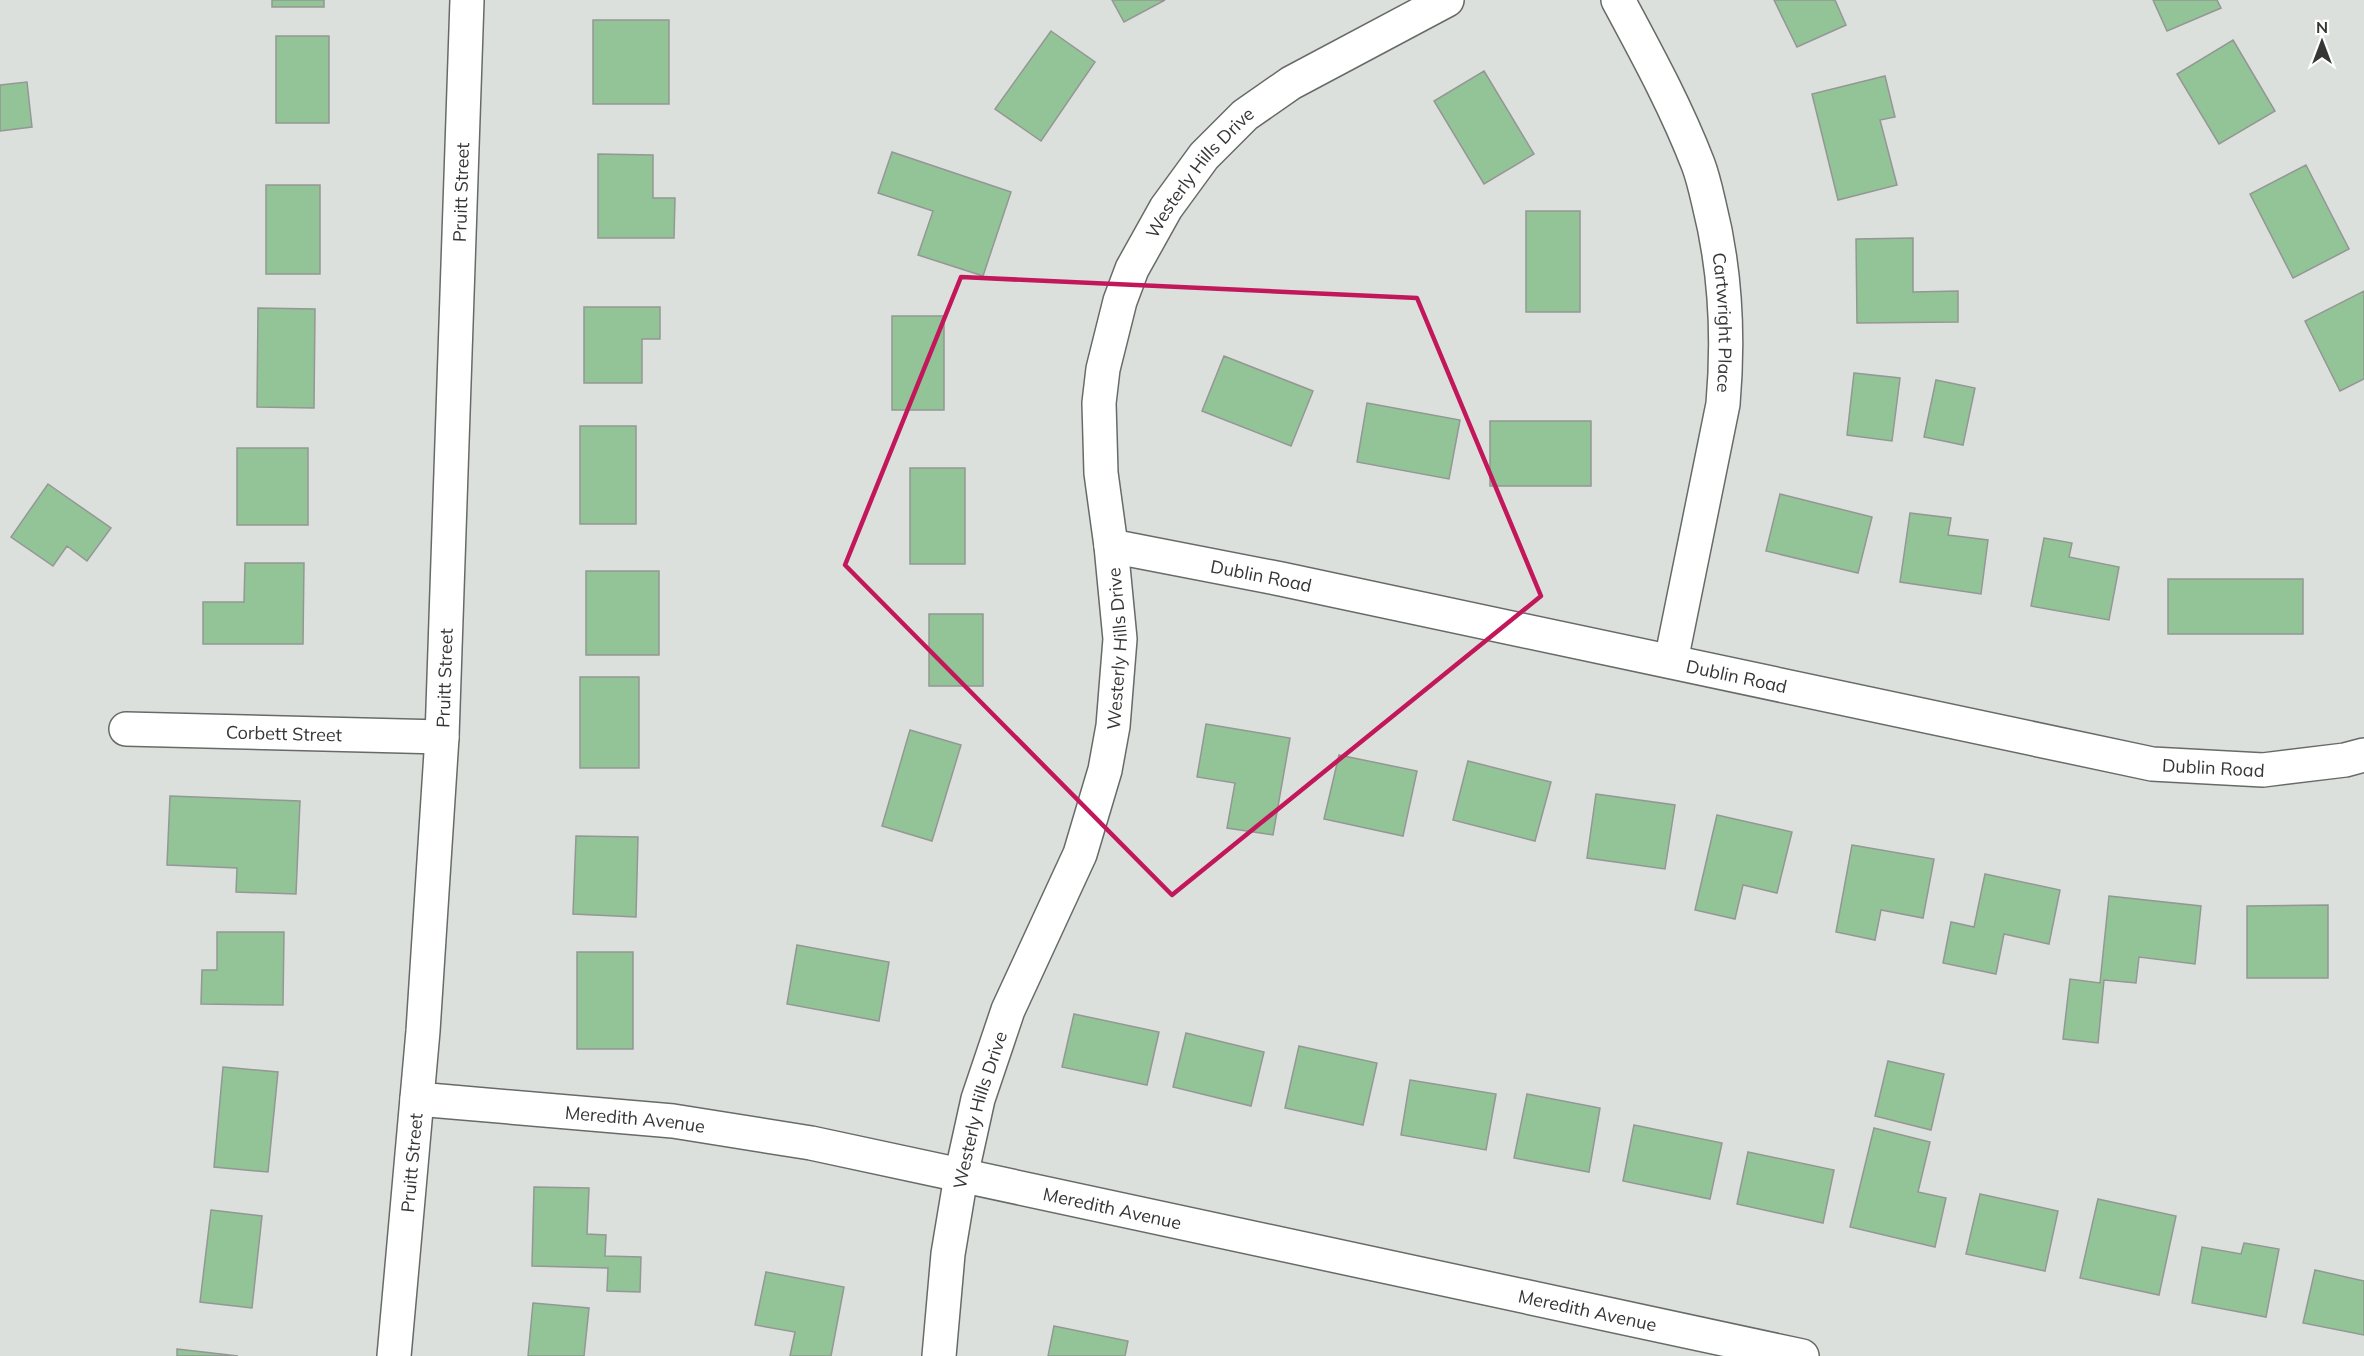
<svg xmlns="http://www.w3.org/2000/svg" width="2364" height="1356" font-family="Mulish,sans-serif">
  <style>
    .building { fill: #92c498; stroke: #949794; stroke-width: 1.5 }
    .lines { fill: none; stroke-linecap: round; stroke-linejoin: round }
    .minor-casing { stroke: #676b67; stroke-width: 36 }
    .minor { stroke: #fff; stroke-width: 33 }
    .marked { fill: none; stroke: #c2185b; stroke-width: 4.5; stroke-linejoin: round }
    .labels { text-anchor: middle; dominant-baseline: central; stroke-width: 5; stroke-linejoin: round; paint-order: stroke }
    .street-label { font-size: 18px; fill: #353635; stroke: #fff }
  </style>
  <rect width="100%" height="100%" fill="#dce0dc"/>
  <!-- building -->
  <path class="building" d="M272 0H324V7H272Z
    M1112 0H1165L1124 22Z
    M1774 0H1835L1846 25 1797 47Z
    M2153 0H2217L2221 8 2167 31Z
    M593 20H669V104H593Z
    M1051 31 1095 62 1041 141 995 109Z
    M276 36H329V123H276Z
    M2233 40 2275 111 2219 144 2177 74Z
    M1484 71 1534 154 1484 184 1434 101Z
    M1885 76 1895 117 1880 120 1897 185 1838 200 1812 94Z
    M27 82 32 127 0 131V85Z
    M892 152 1011 192 983 276 918 255 933 211 878 193Z
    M598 154 653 155V198H675L674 238H598Z
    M2306 165 2349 249 2293 278 2250 194Z
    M266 185H320V274H266Z
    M1526 211H1580V312H1526Z
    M1913 238V292L1958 291V322L1857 323 1856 239Z
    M2364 291V379L2340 391 2305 321Z
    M584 307H660V339H642V383H584Z
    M258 308 315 309 314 408 257 407Z
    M892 316H944V410H892Z
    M1224 356 1313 391 1291 446 1202 411Z
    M1854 373 1900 378 1892 441 1847 435Z
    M1936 380 1975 388 1963 445 1924 437Z
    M1367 403 1460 420 1449 479 1357 462Z
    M1490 421H1591V486H1490Z
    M580 426H636V524H580Z
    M237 448H308V525H237Z
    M910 468H965V564H910Z
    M48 484 111 528 87 561 67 546 53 566 11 537Z
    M1780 494 1872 517 1858 573 1766 551Z
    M1910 513 1951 518 1948 535 1988 540 1981 594 1900 582Z
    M2044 538 2072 543 2069 557 2119 567 2109 620 2031 606Z
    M245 563H304L303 644H203V602H244Z
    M586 571H659V655H586Z
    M2168 579H2303V634H2168Z
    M929 614H983V686H929Z
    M580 677H639V768H580Z
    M1206 724 1290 738 1273 835 1227 828 1235 783 1197 777Z
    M910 730 961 745 932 841 882 826Z
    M1339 755 1417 771 1403 836 1324 819Z
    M1468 761 1551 782 1535 841 1453 820Z
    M1596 794 1675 805 1665 869 1587 858Z
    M170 796 300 801 296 894 236 892 237 868 167 865Z
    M1717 815 1792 832 1777 893 1743 885 1735 919 1695 910Z
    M576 836 638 837 636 917 573 914Z
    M1852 845 1934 859 1923 918 1881 910 1875 940 1836 932Z
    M1985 874 2060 890 2049 944 2004 934 1996 974 1943 963 1951 922 1974 927Z
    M2109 896 2201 906 2195 964 2139 957 2136 983 2104 980 2098 1043 2063 1039 2070 979 2100 983Z
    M2328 905V978H2247V906Z
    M217 932H284L283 1005 201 1004 202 970H217Z
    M797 945 889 962 879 1021 787 1004Z
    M577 952H633V1049H577Z
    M1074 1014 1159 1032 1147 1085 1062 1067Z
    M1186 1033 1264 1052 1251 1106 1173 1087Z
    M1299 1046 1377 1063 1363 1125 1285 1108Z
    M1888 1061 1944 1074 1931 1130 1875 1116Z
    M223 1067 278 1072 268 1172 214 1167Z
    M1410 1080 1496 1094 1486 1150 1401 1135Z
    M1527 1094 1600 1108 1589 1172 1514 1158Z
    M1634 1125 1722 1143 1710 1199 1623 1181Z
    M1874 1128 1930 1142 1918 1192 1946 1198 1935 1247 1850 1227Z
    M1748 1152 1834 1170 1823 1223 1737 1204Z
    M534 1187 589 1188 587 1234 606 1235 605 1256 641 1257 640 1292 607 1291 608 1268 532 1266Z
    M1980 1194 2058 1211 2045 1271 1966 1254Z
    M2098 1199 2176 1216 2159 1295 2080 1278Z
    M211 1210 262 1216 252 1308 200 1302Z
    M2244 1243 2279 1249 2266 1317 2192 1303 2202 1247 2241 1254Z
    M2315 1270 2364 1281V1335L2303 1323Z
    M766 1272 844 1287 831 1356H790L795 1332 755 1325Z
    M533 1303 589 1308 584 1356H528Z
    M1054 1326 1128 1341 1125 1356H1048Z
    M177 1349 238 1356H177Z"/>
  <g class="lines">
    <!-- minor casing -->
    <g class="minor-casing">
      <g id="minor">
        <path id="s1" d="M1618 0C1647 54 1676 107 1698 164 1703 177 1706 191 1709 204 1726 271 1729 335 1723 404L1671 661"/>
        <path id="s2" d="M1111 546 1281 579 2152 764 2263 770 2345 760 2364 755"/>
        <path id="s3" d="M126 729 442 737"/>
        <path id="s4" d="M417 1099 673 1121 811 1143 1802 1356"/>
        <path id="s5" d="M394 1356 423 1031 442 737 467 0"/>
        <path id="s6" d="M939 1356 948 1254 961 1176 978 1099 1008 1010 1080 854 1105 770 1113 726 1120 639 1111 546 1101 473 1099 403 1103 369 1120 301 1132 269 1166 208 1204 156 1245 115 1291 83 1447 0"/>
      </g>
    </g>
    <!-- minor -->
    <use href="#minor" class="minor"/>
  </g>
  <!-- marked area -->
  <path class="marked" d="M961 277 1417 298 1541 596 1172 895 845 565Z"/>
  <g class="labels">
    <!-- street labels -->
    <g class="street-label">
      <text stroke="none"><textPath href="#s6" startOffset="1240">Westerly Hills Drive</textPath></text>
      <text stroke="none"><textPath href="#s5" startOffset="1166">Pruitt Street</textPath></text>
      <text stroke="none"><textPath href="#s1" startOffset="344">Cartwright Place</textPath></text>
      <text stroke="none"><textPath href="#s2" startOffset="153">Dublin Road</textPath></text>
      <text stroke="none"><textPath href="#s6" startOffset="736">Westerly Hills Drive</textPath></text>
      <text stroke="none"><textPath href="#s2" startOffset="639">Dublin Road</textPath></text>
      <text stroke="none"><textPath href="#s5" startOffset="680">Pruitt Street</textPath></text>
      <text stroke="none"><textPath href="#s3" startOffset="158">Corbett Street</textPath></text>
      <text stroke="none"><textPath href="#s2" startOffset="1125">Dublin Road</textPath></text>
      <text stroke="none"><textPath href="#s6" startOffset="250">Westerly Hills Drive</textPath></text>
      <text stroke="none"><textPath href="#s4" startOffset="219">Meredith Avenue</textPath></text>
      <text stroke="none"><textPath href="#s5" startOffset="194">Pruitt Street</textPath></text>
      <text stroke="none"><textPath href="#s4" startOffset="705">Meredith Avenue</textPath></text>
      <text stroke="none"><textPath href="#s4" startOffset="1191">Meredith Avenue</textPath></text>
    </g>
  </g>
  <!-- north arrow -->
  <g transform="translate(2322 42)" stroke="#ffffff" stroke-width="4.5" paint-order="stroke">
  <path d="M0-4.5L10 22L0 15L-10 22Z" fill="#353635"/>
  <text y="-9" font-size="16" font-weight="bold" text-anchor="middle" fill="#353635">N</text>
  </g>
</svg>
